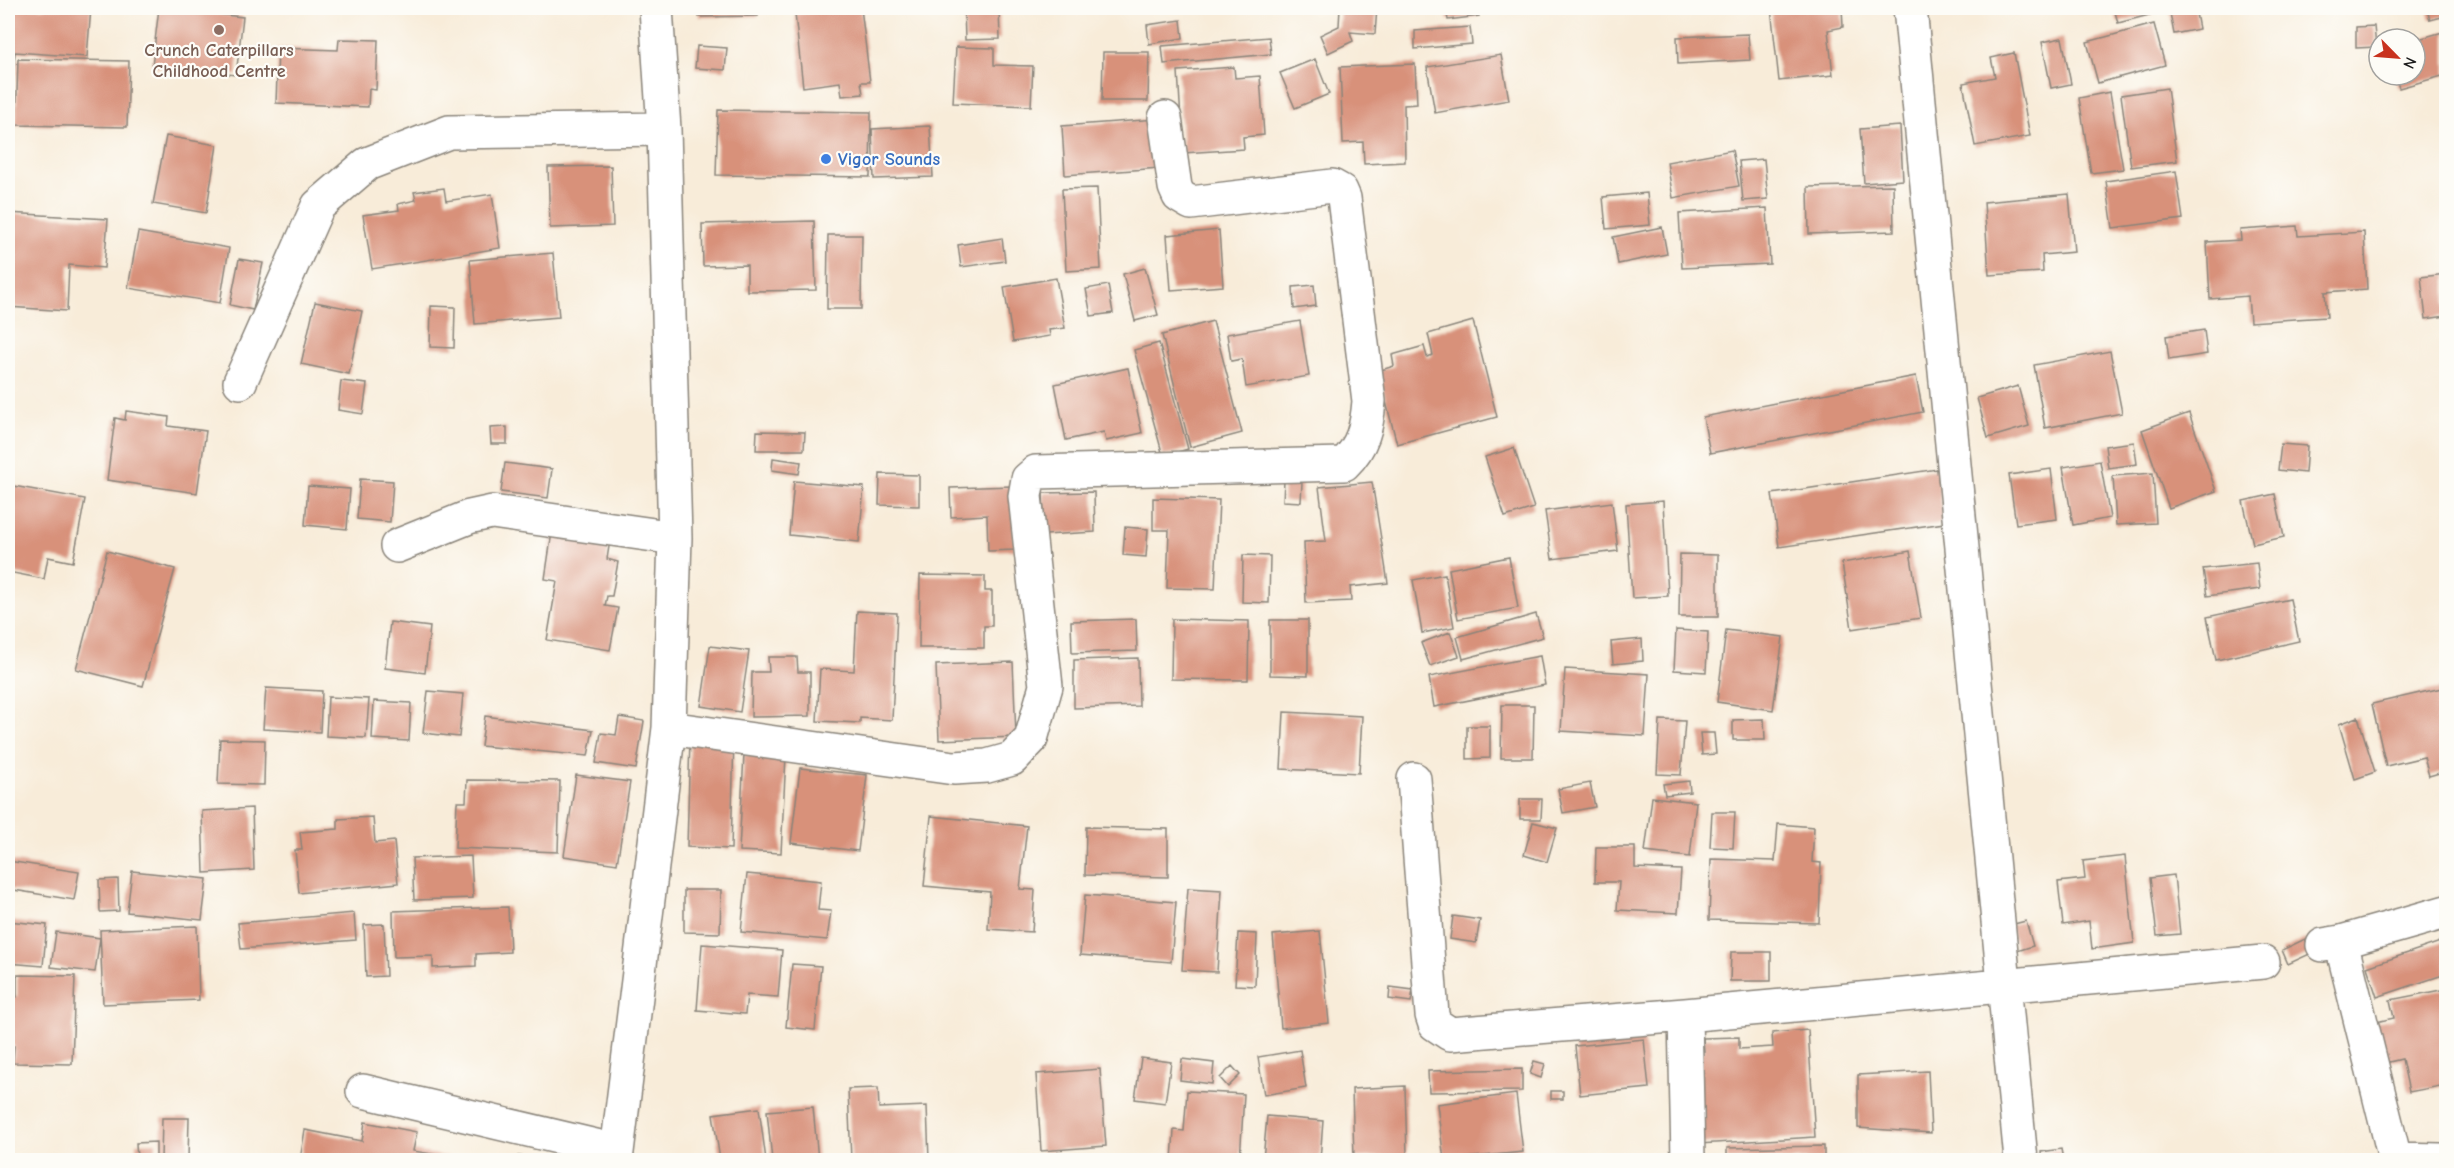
<svg xmlns="http://www.w3.org/2000/svg" width="2454" height="1168" font-family="'Comic Neue',sans-serif">
  <style>
    .building { fill: #d8917a }
    .lines { fill: none; stroke-linecap: round; stroke-linejoin: round }
    .minor-casing { stroke: #8a847a; stroke-width: 36 }
    .minor { stroke: #fff; stroke-width: 33 }
    .education-dot { fill: #8d6e63; stroke: #fdfcf7; stroke-width: 2 }
    .shop-dot { fill: #3f7fe0; stroke: #fdfcf7; stroke-width: 2 }
    .labels { text-anchor: middle; dominant-baseline: central; stroke-width: 4.5; stroke-linejoin: round; paint-order: stroke }
    .education-label { font-size: 18px; font-weight: bold; fill: #785e54; stroke: #fdfcf7 }
    .shop-label { font-size: 18px; font-weight: bold; fill: #366cbe; stroke: #fdfcf7; text-anchor: start }
  </style>
  <rect width="100%" height="100%" fill="#fdfcf7"/>
  <filter id="ink" filterUnits="userSpaceOnUse"><feTurbulence type="fractalNoise" baseFrequency=".0167" numOctaves="2"/><feDisplacementMap in="SourceGraphic" scale="12" xChannelSelector="R" yChannelSelector="G"/><feConvolveMatrix kernelMatrix="1 2 1 2 8 2 1 2 1" color-interpolation-filters="sRGB"/></filter>
  <filter id="wash" filterUnits="userSpaceOnUse"><feTurbulence type="fractalNoise" baseFrequency=".008" numOctaves="4" result="noise"/><feDisplacementMap in="SourceGraphic" scale="24" xChannelSelector="R" yChannelSelector="G"/><feGaussianBlur stdDeviation="1.35" result="paint"/><feColorMatrix in="noise" values="0 0 0 0 0 0 0 0 0 0 0 0 0 0 0 0 0 1.4 0 .05"/><feComposite in="paint" operator="in"/></filter>
  <g filter="url(#wash)">
    <rect width="100%" height="100%" fill="#f8ecd9"/>
    <g id="blocks">
      <!-- building -->
      <path class="building" d="M8 8H91L87 57 15 52 9 120Z
        M159 8 243 17 236 75 152 66Z
        M215 8H242L241 12Z
        M699 8H758V16L699 17Z
        M853 8H861L870 82H861L863 94 842 96 840 82 803 87 795 14Z
        M964 8H999L1000 39 965 40Z
        M1340 8H1377L1375 34 1350 32 1353 41 1328 53 1320 35 1339 26Z
        M1446 8H1478L1479 16 1448 20Z
        M1771 8H1842L1843 27 1828 30 1833 75 1779 81Z
        M2077 8H2093V10L2077 12Z
        M2114 8H2151L2153 14 2118 23Z
        M2169 8H2195L2199 29 2174 34Z
        M2427 8H2446V16L2430 20Z
        M1181 20 1183 38 1149 44 1147 25Z
        M2154 24 2165 65 2098 83 2087 42Z
        M2374 26 2376 47 2356 48V27Z
        M1470 27 1472 44 1415 49V31Z
        M2446 31V75L2399 88 2395 75H2415V40Z
        M1748 34 1750 60 1678 64 1677 37Z
        M1269 37 1271 54 1164 64 1162 46Z
        M2062 38 2071 84 2051 88 2042 42Z
        M339 39 378 40 376 90 369 89 368 107 276 103 278 48 338 50Z
        M697 46 727 48 725 70 695 68Z
        M956 47 994 48V65L1033 66 1031 106 953 103Z
        M1103 52H1149L1148 101H1102Z
        M2014 53 2030 136 1975 146 1963 83 1995 77 1991 58Z
        M1501 55 1509 100 1435 113 1427 67Z
        M18 59 129 61 127 127 16 125Z
        M1315 59 1329 94 1295 108 1280 73Z
        M1415 64 1417 104 1404 105 1405 162 1364 164 1363 142 1343 143 1340 67Z
        M1234 67 1235 78 1260 76 1264 135 1243 137 1244 149 1183 153 1178 71Z
        M2167 88 2177 161 2131 167 2121 95Z
        M2110 92 2123 169 2091 173 2079 98Z
        M718 110 871 112 870 177 716 175Z
        M1157 119 1160 168 1065 175 1062 126Z
        M930 126 933 177 874 179 872 129Z
        M1900 126 1903 180 1864 183 1860 129Z
        M166 136 217 145 206 213 153 204Z
        M1732 150 1739 186 1673 198 1667 162Z
        M1764 159 1768 199 1743 201 1739 161Z
        M611 166 613 226 550 228 548 167Z
        M2176 171 2183 219 2113 228 2106 181Z
        M1893 185 1894 231 1809 234 1808 187Z
        M444 188 446 201 492 194 500 248 372 269 363 215 399 210 398 204 416 200 414 192Z
        M1097 188 1101 269 1066 271 1062 189Z
        M1647 193 1650 225 1606 229 1603 197Z
        M2069 194 2074 252 2042 255 2043 272 1989 275 1984 202Z
        M1767 208 1770 264 1682 268 1679 213Z
        M8 213 108 219 104 268 69 265 67 311 8 307 10 262H8Z
        M814 221 816 290 747 291V265L703 266 702 224Z
        M2297 226 2298 236 2364 232 2367 289 2325 292 2327 317 2250 322 2248 296 2210 299 2207 242 2241 240 2240 230Z
        M1662 227 1667 254 1618 264 1613 237Z
        M1219 230 1223 286 1171 290 1167 235Z
        M138 232 229 248 220 303 128 288Z
        M828 235H862L861 309H827Z
        M1002 238 1005 261 961 267 958 245Z
        M553 253 559 317 475 324 470 260Z
        M239 259 263 263 253 310 230 305Z
        M1145 268 1158 315 1135 321 1123 274Z
        M2446 274V316L2426 319 2421 277Z
        M1056 278 1065 328 1049 330 1050 336 1013 342 1004 287Z
        M1108 285 1113 313 1091 316 1086 289Z
        M1314 285 1316 306 1294 309 1293 287Z
        M315 302 362 311 349 374 301 364Z
        M431 306 455 307 454 348 430 347Z
        M1213 321 1242 433 1190 447 1162 335Z
        M1300 321 1309 376 1246 387 1242 359 1231 361 1227 334Z
        M1473 321 1497 417 1397 444 1378 371 1394 366 1392 355 1424 346 1427 357 1433 355 1428 334Z
        M2204 330 2207 354 2169 360 2166 336Z
        M1159 343 1188 449 1163 456 1134 350Z
        M2110 351 2122 413 2045 428 2034 365Z
        M1128 368 1142 433 1106 441 1104 432 1066 440 1055 384Z
        M1916 376 1923 412 1710 453 1703 417Z
        M341 381 367 384 363 414 338 410Z
        M2018 386 2029 426 1988 438 1977 398Z
        M126 411 169 417 168 426 206 431 197 493 107 480 115 418 125 420Z
        M2189 413 2216 491 2169 508 2142 430Z
        M507 427V444H491L490 428Z
        M757 431 805 432 804 450H756Z
        M2134 442 2137 464 2108 468 2105 446Z
        M2281 444 2307 446 2305 473 2278 470Z
        M1514 448 1534 508 1505 517 1485 457Z
        M773 458 801 462 799 474 772 470Z
        M2100 461 2110 518 2073 525 2063 467Z
        M505 463 552 469 548 498 501 492Z
        M1937 469 1944 523 1779 547 1772 494Z
        M2051 469 2057 519 2016 524 2009 475Z
        M2153 473 2156 523 2116 525 2113 476Z
        M880 474 919 475V506L879 505Z
        M360 479 393 481 390 522 357 519Z
        M794 481 864 487 859 542 789 535Z
        M1284 481 1302 482 1301 502 1283 501Z
        M1372 482 1388 583 1350 587 1351 601 1306 603 1304 542 1326 541 1319 487Z
        M8 485 85 499 73 562 48 557 44 579 8 572Z
        M308 486 350 489 347 529 305 525Z
        M1013 486 1015 550 988 551 987 515 951 517 950 488Z
        M1094 492 1095 532 1045 535 1043 493Z
        M2275 494 2284 537 2253 544 2243 501Z
        M1153 498 1219 500 1215 589 1167 588 1169 530H1153Z
        M1663 501 1668 596 1632 598 1626 504Z
        M1612 502 1618 551 1552 559 1545 511Z
        M553 525 611 534 607 559 618 562 612 596H607L605 606 618 608 610 650 547 640 557 581 545 579Z
        M1125 527 1148 529 1146 557 1123 555Z
        M107 551 175 569 143 686 76 669Z
        M1910 551 1921 618 1852 629 1842 563Z
        M1680 554 1718 555V617H1679Z
        M1243 555 1270 556 1269 603 1242 602Z
        M1509 557 1518 608 1458 619 1449 569Z
        M2257 563 2260 589 2207 596 2203 569Z
        M1445 574 1454 627 1422 633 1413 580Z
        M920 575 985 576V591H992V626H984V648H919Z
        M2290 599 2299 641 2216 660 2207 617Z
        M857 611 897 613 892 720 860 718V723L817 721 820 669 854 671Z
        M1536 614 1543 637 1463 659 1457 637Z
        M1136 619 1137 651 1072 653 1071 621Z
        M1172 619 1249 621 1248 680 1171 679Z
        M1270 620H1308V676L1270 675Z
        M390 622 430 627 425 673 385 668Z
        M1676 630 1708 632 1706 672 1674 670Z
        M1726 630 1783 637 1773 710 1717 702Z
        M1450 632 1459 656 1430 666 1421 643Z
        M1642 639 1643 661 1613 664 1611 642Z
        M710 646 749 651 740 712 701 706Z
        M1540 656 1545 685 1434 707 1429 677Z
        M768 657H797L798 672H810V716L751 717 752 672H769Z
        M1138 658 1139 706 1074 708V660Z
        M1013 662 1016 737 939 740 936 665Z
        M1565 669 1649 674 1645 736 1561 731Z
        M2446 687V771L2429 776 2424 757 2386 766 2372 704Z
        M266 688 322 691 320 732 263 729Z
        M428 691 463 694 459 737 423 733Z
        M328 697 369 699 366 738 326 736Z
        M374 701 411 703 409 741 372 739Z
        M1502 705H1534L1533 758H1501Z
        M1284 712 1362 716 1359 773 1281 769Z
        M485 716 593 730 588 756 481 746Z
        M619 717 644 721 636 769 596 763 601 733 616 735Z
        M2358 717 2375 772 2355 779 2339 724Z
        M1764 719 1765 740H1733V720Z
        M1660 720 1685 721 1681 775 1657 774Z
        M1467 726H1490V758L1467 759Z
        M1700 733H1714L1716 754 1702 755Z
        M690 738 734 739 731 849 687 847Z
        M220 739 265 740 264 785 218 784Z
        M744 754 786 756 781 853 739 851Z
        M800 768 867 775 858 851 791 843Z
        M576 775 630 782 617 864 564 856Z
        M467 780 560 781 558 852 455 848 457 802H466Z
        M1689 781 1690 792 1665 795 1663 784Z
        M1590 783 1595 807 1563 813 1558 789Z
        M1652 797 1696 802 1690 857 1645 852Z
        M1520 799H1542L1541 819H1520Z
        M252 808 254 870 204 873 202 811Z
        M1712 812H1735L1733 848 1710 847Z
        M931 816 1027 826 1020 889 1035 890 1032 932 988 929 990 892 924 886Z
        M373 817 375 843 394 841 398 883 299 893 295 850H302L300 832 338 829V819Z
        M1533 822 1557 828 1547 862 1524 855Z
        M1778 824 1814 827 1812 862 1821 863 1819 923 1709 920 1711 859 1775 861Z
        M1086 827 1168 829V877L1085 875Z
        M1596 847H1635V868L1681 870 1678 913 1617 910 1619 882H1595Z
        M471 856 473 898 414 900 412 858Z
        M2125 856 2134 943 2092 949 2089 921 2063 925 2058 882 2085 879 2083 861Z
        M8 861 79 872 74 900 8 889Z
        M132 871 207 879 202 920 127 912Z
        M747 874 821 881 818 910 831 911 827 940 741 932Z
        M2174 875 2180 934 2157 936 2150 878Z
        M118 879 119 911 100 912 99 880Z
        M1188 888 1222 890 1217 972 1182 970Z
        M684 890H721L720 933 684 932Z
        M1085 895 1176 902 1171 962 1080 955Z
        M508 907 510 952 476 954V966L433 968V956L394 957 393 911Z
        M354 913 356 940 241 949 238 923Z
        M1453 916 1480 920 1476 943 1450 939Z
        M8 921 47 925 43 966 8 963Z
        M2026 921 2033 946 2017 951 2010 925Z
        M384 924 386 976 366 977 364 925Z
        M197 926 199 1000 103 1004 100 930Z
        M1320 931 1329 1023 1281 1028 1273 935Z
        M56 932 100 938 95 972 51 967Z
        M1238 933 1257 934 1255 986 1235 985Z
        M2305 939 2312 953 2288 964 2282 950Z
        M2446 940V974L2377 997 2367 967Z
        M702 944 782 950 778 997 747 995 745 1014 697 1010Z
        M1731 952H1771V981H1730Z
        M792 964 821 966 815 1030 786 1027Z
        M17 975 75 976 72 1064 13 1063 14 1046H8V996L17 997Z
        M1390 987 1413 990 1411 1002 1389 999Z
        M2446 989V1085L2409 1092 2402 1059 2376 1065 2367 1024 2394 1018 2390 1000Z
        M1808 1030 1815 1137 1698 1144 1694 1052 1704 1051 1703 1038 1739 1037V1049L1773 1047 1772 1033Z
        M1644 1039 1649 1088 1580 1095 1575 1046Z
        M1300 1050 1306 1088 1264 1095 1258 1057Z
        M1141 1058 1171 1062 1165 1103 1135 1099Z
        M1182 1059 1214 1063 1212 1084 1180 1080Z
        M1534 1061 1545 1064 1541 1078 1530 1074Z
        M1232 1066 1240 1075 1228 1087 1220 1078Z
        M1100 1069 1106 1146 1041 1151 1036 1074Z
        M1522 1069V1091L1429 1092 1428 1071Z
        M1928 1071 1931 1133 1858 1128V1075Z
        M1405 1086 1407 1156 1354 1158 1352 1089Z
        M878 1088 879 1108 927 1106 929 1160H851L848 1089Z
        M1187 1091 1244 1094 1240 1160H1172L1174 1130 1184 1131Z
        M1551 1091H1563V1099H1551Z
        M1516 1094 1523 1152 1444 1160 1437 1104Z
        M813 1107 818 1160H772L767 1111Z
        M759 1108 766 1160H720L713 1114Z
        M1267 1116 1323 1121 1320 1160H1263Z
        M162 1118H189L188 1160H161Z
        M365 1122 417 1132 413 1151 449 1157V1160H300L305 1130 362 1141Z
        M156 1142V1160H137L136 1143Z
        M1824 1146V1160H1727V1148Z
        M2061 1149 2063 1160H2042L2041 1152Z
        M518 1156 541 1159V1160H518Z
        M654 1158 670 1159V1160H654Z"/>
    </g>
  </g>
  <g filter="url(#ink)">
    <use href="#blocks" fill-opacity="0" stroke="#8a847a" stroke-width="1.5"/>
    <g class="lines">
      <!-- minor casing -->
      <g class="minor-casing">
        <path id="minor" d="M1910 8 2021 1160
          M240 382 318 206 367 164 449 132 664 129
          M397 546 469 517 492 512 675 538
          M669 728 954 768 987 766 1012 759 1031 739 1046 686 1025 496 1028 479 1036 472 1344 464C1363 446 1367 426 1369 401L1344 198 1341 191 1332 186 1191 203 1179 196 1175 187 1165 118
          M1414 779 1432 1015 1435 1024 1450 1034 1685 1015 2263 962
          M2341 942 2395 1159 2441 1160
          M2323 945 2341 942 2446 912
          M1685 1015 1688 1160
          M363 1091 617 1151
          M616 1160 669 728 675 538 664 129 656 8"/>
      </g>
      <!-- minor -->
      <use href="#minor" class="minor"/>
    </g>
  </g>
  <!-- markers -->
  <circle class="education-dot" cx="219" cy="30" r="6"/>
  <circle class="shop-dot" cx="826" cy="159" r="6"/>
  <g class="labels">
    <!-- education labels -->
    <g class="education-label">
      <text x="219" y="50">Crunch Caterpillars<tspan x="219" dy="21">Childhood Centre</tspan></text>
    </g>
    <!-- shop labels -->
    <g class="shop-label">
      <text x="838" y="159">Vigor Sounds</text>
    </g>
  </g>
  <!-- margin -->
  <rect width="2454" height="1168" fill="none" stroke="#fdfcf7" stroke-width="30"/>
  <!-- north arrow -->
  <g transform="translate(2397 57) rotate(115)"><circle r="28" fill="#fdfcf7" stroke="#a3a29f" stroke-width="1.5"/>
  <path d="M0-4.5L10 22L0 15L-10 22Z" fill="#c8321e"/>
  <text y="-9" font-size="16" font-weight="bold" text-anchor="middle" fill="#1c1c1c">N</text>
  </g>
</svg>
